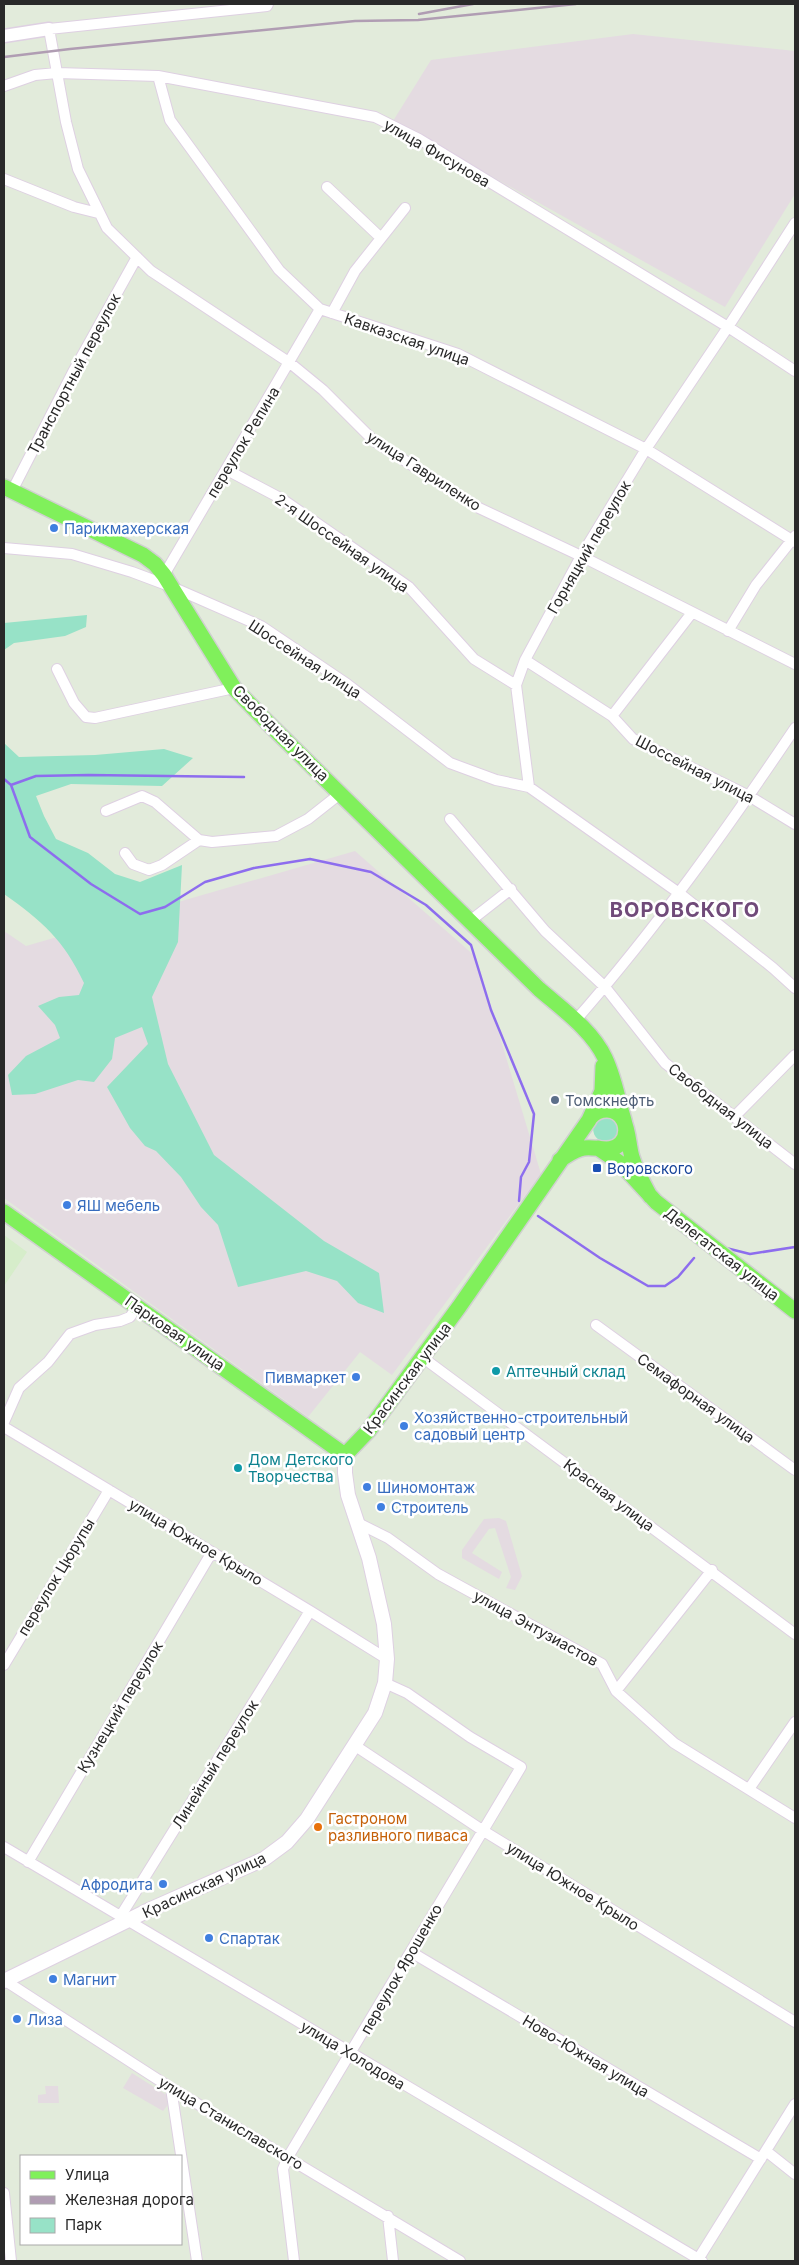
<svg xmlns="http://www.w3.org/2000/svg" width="799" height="2265" font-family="Inter,sans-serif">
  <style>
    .industrial { fill: #e4dbe1 }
    .education { fill: #d6edca }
    .green { fill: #97e2c7 }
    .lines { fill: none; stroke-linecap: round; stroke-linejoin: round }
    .stream { stroke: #8d6dee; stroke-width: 2.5 }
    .minor-casing { stroke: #ded0e2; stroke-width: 12 }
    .tertiary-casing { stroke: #ded0e2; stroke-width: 15 }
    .secondary-casing { stroke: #ded0e2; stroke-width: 16 }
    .primary-casing { stroke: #d0d0d0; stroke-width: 18 }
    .minor { stroke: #fff; stroke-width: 10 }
    .tertiary { stroke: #fff; stroke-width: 12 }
    .secondary { stroke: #fff; stroke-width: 14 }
    .primary { stroke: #80f05b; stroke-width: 15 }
    .rail { stroke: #b09db3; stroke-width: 2.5 }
    .shop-dot { fill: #3f7fe0; stroke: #fff; stroke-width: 2 }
    .service-dot { fill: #5c6f8a; stroke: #fff; stroke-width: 2 }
    .transit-dot { fill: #1a4fb4; stroke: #fff; stroke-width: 2 }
    .culture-dot { fill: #0f9aa8; stroke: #fff; stroke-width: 2 }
    .food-dot { fill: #e8710a; stroke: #fff; stroke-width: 2 }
    .labels { text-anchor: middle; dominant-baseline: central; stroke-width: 5; stroke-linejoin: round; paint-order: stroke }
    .street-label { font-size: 15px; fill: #292929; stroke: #fff }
    .shop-label { font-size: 15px; fill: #366cbe; stroke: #fff; text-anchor: start }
    .service-label { font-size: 15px; fill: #4e5e75; stroke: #fff; text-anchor: start }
    .transit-label { font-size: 15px; fill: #164399; stroke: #fff; text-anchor: start }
    .culture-label { font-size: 15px; fill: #0d838f; stroke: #fff; text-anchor: start }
    .food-label { font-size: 15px; fill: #c56008; stroke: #fff; text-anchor: start }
    .district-label { font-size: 20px; font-weight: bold; letter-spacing: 1px; fill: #704a79; stroke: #fff }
  </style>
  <rect width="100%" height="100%" fill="#e2ebdb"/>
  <!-- industrial -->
  <path class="industrial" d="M633 34 795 51V194L725 307 393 121 431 60Z
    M355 851 476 957 541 1174 392 1375 360 1352 308 1417 4 1198V931L26 946Z
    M499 1518 506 1521 522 1576 515 1590 506 1588 511 1577 495 1528 489 1529 472 1553 502 1572 499 1579 462 1558V1550L484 1519Z
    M132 2073 168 2096 167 2106 163 2111 123 2088Z
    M45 2086H58L59 2103H38V2095L46 2094Z"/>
  <!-- education -->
  <path class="education" d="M4 1235 27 1252 4 1286Z"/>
  <!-- green -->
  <path class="green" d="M87 615 86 627 65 636 14 643 4 650V623Z
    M4 743 19 757 95 755 164 749 193 758 162 786 71 784 36 796 44 816 56 839 88 853 115 874 140 882 182 865 178 942 152 997 168 1064 214 1155 324 1241 379 1273 384 1313 358 1303 337 1281 306 1271 238 1287 218 1225 201 1207 181 1177 156 1151 145 1146 130 1128 107 1087 148 1044 142 1027 115 1038 112 1059 94 1082 78 1080 35 1094 12 1095 8 1075 26 1056 60 1038 55 1025 38 1006 59 997 79 995 84 983C64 940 42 921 4 894Z
    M601 1116 614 1117 620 1133 611 1142C600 1142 593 1139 593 1127Z"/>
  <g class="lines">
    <!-- stream -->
    <path class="stream" d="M4 779 11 785 36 776 89 775 244 777
      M11 785 30 837 91 884 140 914 165 907 205 882 254 868 310 859 371 872 426 905 471 945 491 1010 534 1114 529 1162 521 1177 519 1201
      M538 1216 600 1258 648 1286H665L678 1277 694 1258
      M726 1248 750 1254 795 1247"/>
    <!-- minor casing -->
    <g class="minor-casing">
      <path id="minor" d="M268 4 267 6 49 29 66 122 78 169 107 228 151 271 290 363 323 390 374 441 479 508 581 556 795 664
        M158 76 170 120 279 270 320 309 458 354 646 449 795 542
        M4 86 35 75 57 73 158 76 375 117 419 139 728 327 795 371
        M4 179 74 207 98 213
        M327 187 381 238
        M332 313 355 271 405 208
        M227 470 282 499 409 587 474 659 516 685
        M12 491 73 372 137 257
        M4 548 72 554 132 572 172 587 261 626 347 684 450 763 496 780 529 787 679 893 773 968 795 988
        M164 575 320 309
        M728 631 756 585 795 536
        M525 660 612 716 633 739 749 796 795 824
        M57 669 74 703 86 717 95 718 234 688
        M612 716 691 614
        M529 787 516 685 525 660 581 556 646 449 728 327 795 223
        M106 811 142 796 155 802 199 840 212 842 276 836 308 819 341 793
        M450 819 545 931 605 987 665 1063 795 1164
        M125 853 133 864 149 870 162 865 199 840
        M470 921 511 889
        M575 1021C656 929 727 829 795 728
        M735 1116 795 1055
        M596 1325 795 1470
        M422 1357 795 1634
        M4 1422 19 1388 48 1362 70 1334 95 1325 120 1321 130 1317 137 1307
        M4 1427 310 1611 387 1659
        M358 1523 388 1538 438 1574 602 1664 616 1691 674 1743 795 1818
        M4 1665 109 1490
        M616 1691 712 1570
        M354 1745 482 1830 795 2022
        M749 1789 795 1722
        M4 1847 702 2261
        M28 1862 212 1552
        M120 1917 310 1611
        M411 1952 761 2159
        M4 1980 171 2088 460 2261
        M171 2088 197 2261
        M766 2151 795 2174
        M4 2193 11 2261
        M388 2216 393 2261
        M294 2261 283 2169 288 2157 521 1767 470 1737 407 1693 385 1683
        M697 2261 795 2104"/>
    </g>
    <!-- tertiary casing -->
    <g class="tertiary-casing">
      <path id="tertiary" d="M4 36 49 29"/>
    </g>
    <!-- secondary casing -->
    <g class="secondary-casing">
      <path id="secondary" d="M4 1981 151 1909 264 1859 287 1842 307 1819 375 1713 385 1683 387 1659 384 1624 369 1558 348 1495 345 1473V1455"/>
    </g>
    <!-- primary casing -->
    <g class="primary-casing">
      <path id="primary" d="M4 487 143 555 155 564 164 575 234 688 269 724 539 989C562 1009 592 1030 605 1058 613 1075 617 1093 621 1110 624 1121 630 1133 621 1143 611 1154 597 1146 584 1148 575 1149 568 1155 560 1160
        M590 1118C594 1113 600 1110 607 1110 630 1110 627 1142 632 1157 636 1171 643 1183 650 1196
        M598 1148 620 1163 656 1202 795 1311
        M4 1212 345 1455 369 1430 459 1307 589 1120 602 1091 603 1066"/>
    </g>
    <!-- minor -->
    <use href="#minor" class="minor"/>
    <!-- tertiary -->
    <use href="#tertiary" class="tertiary"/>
    <!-- secondary -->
    <use href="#secondary" class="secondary"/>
    <!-- primary -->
    <use href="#primary" class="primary"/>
    <!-- rail -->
    <path class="rail" d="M419 14 473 4
      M4 57 70 49 355 21 418 20 576 4"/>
  </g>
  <!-- markers -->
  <g class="shop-dot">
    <circle cx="54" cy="528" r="5"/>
    <circle cx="67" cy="1205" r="5"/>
    <circle cx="356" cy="1377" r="5"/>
    <circle cx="404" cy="1426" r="5"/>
    <circle cx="367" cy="1487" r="5"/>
    <circle cx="381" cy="1507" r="5"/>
    <circle cx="163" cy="1884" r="5"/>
    <circle cx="209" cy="1938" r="5"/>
    <circle cx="53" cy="1979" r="5"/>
    <circle cx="17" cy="2019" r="5"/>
  </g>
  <circle class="service-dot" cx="555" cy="1100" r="5"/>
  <rect class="transit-dot" x="592" y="1163" width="10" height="10" rx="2.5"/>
  <g class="culture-dot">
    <circle cx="496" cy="1371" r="5"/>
    <circle cx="238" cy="1468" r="5"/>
  </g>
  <circle class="food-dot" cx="318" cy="1827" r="5"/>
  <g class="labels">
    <!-- street labels -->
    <g class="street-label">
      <text transform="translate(437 153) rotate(30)">улица Фисунова</text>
      <text transform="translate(407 339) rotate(19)">Кавказская улица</text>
      <text transform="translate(74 374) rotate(-62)">Транспортный переулок</text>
      <text transform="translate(243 442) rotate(-59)">переулок Репина</text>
      <text transform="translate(424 471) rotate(33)">улица Гавриленко</text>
      <text transform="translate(342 543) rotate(35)">2-я Шоссейная улица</text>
      <text transform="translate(589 547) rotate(-60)">Горняцкий переулок</text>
      <text transform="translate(305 659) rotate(33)">Шоссейная улица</text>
      <text transform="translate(281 733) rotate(45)">Свободная улица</text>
      <text transform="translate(695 769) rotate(27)">Шоссейная улица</text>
      <text transform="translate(721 1106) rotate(38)">Свободная улица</text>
      <text transform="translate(722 1254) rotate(38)">Делегатская улица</text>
      <text transform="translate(175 1333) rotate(35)">Парковая улица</text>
      <text transform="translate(407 1378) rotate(-53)">Красинская улица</text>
      <text transform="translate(696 1398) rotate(36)">Семафорная улица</text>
      <text transform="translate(609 1495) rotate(37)">Красная улица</text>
      <text transform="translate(196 1542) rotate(31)">улица Южное Крыло</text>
      <text transform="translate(56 1577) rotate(-59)">переулок Цюрупы</text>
      <text transform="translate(536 1628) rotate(29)">улица Энтузиастов</text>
      <text transform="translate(120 1707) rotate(-59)">Кузнецкий переулок</text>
      <text transform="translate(215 1764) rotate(-58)">Линейный переулок</text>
      <text transform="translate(204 1885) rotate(-25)">Красинская улица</text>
      <text transform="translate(573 1886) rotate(32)">улица Южное Крыло</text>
      <text transform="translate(401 1969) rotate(-60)">переулок Ярошенко</text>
      <text transform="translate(353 2055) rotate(31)">улица Холодова</text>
      <text transform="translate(586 2056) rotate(31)">Ново-Южная улица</text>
      <text transform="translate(231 2123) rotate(31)">улица Станиславского</text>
    </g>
    <!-- shop labels -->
    <g class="shop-label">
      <text x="64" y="528">Парикмахерская</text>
      <text x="77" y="1205">ЯШ мебель</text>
      <text x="346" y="1377" text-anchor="end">Пивмаркет</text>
      <text x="414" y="1417">Хозяйственно-строительный<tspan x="414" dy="17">садовый центр</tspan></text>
      <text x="377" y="1487">Шиномонтаж</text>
      <text x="391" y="1507">Строитель</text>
      <text x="153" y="1884" text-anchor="end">Афродита</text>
      <text x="219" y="1938">Спартак</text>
      <text x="63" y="1979">Магнит</text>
      <text x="27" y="2019">Лиза</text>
    </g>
    <!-- service labels -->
    <g class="service-label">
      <text x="565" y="1100">Томскнефть</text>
    </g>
    <!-- transit labels -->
    <g class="transit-label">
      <text x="607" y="1168">Воровского</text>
    </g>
    <!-- culture labels -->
    <g class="culture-label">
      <text x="506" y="1371">Аптечный склад</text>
      <text x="248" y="1459">Дом Детского<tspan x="248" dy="17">Творчества</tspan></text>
    </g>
    <!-- food labels -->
    <g class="food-label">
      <text x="328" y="1818">Гастроном<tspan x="328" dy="17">разливного пиваса</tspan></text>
    </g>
    <!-- district labels -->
    <g class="district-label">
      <text x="685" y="910">ВОРОВСКОГО</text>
    </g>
  </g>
  <!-- border -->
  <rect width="799" height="2265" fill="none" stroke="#292929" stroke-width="10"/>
  <!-- legend -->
  <rect x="20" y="2155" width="162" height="90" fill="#ffffff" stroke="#a9a9a9"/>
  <rect x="30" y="2171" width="25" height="8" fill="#80f05b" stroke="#a9a9a9"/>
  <text x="65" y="2180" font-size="15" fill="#292929">Улица</text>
  <rect x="30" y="2196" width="25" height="8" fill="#b09db3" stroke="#a9a9a9"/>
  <text x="65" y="2205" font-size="15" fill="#292929">Железная дорога</text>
  <rect x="30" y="2218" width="25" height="15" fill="#97e2c7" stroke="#a9a9a9"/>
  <text x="65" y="2230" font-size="15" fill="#292929">Парк</text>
</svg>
